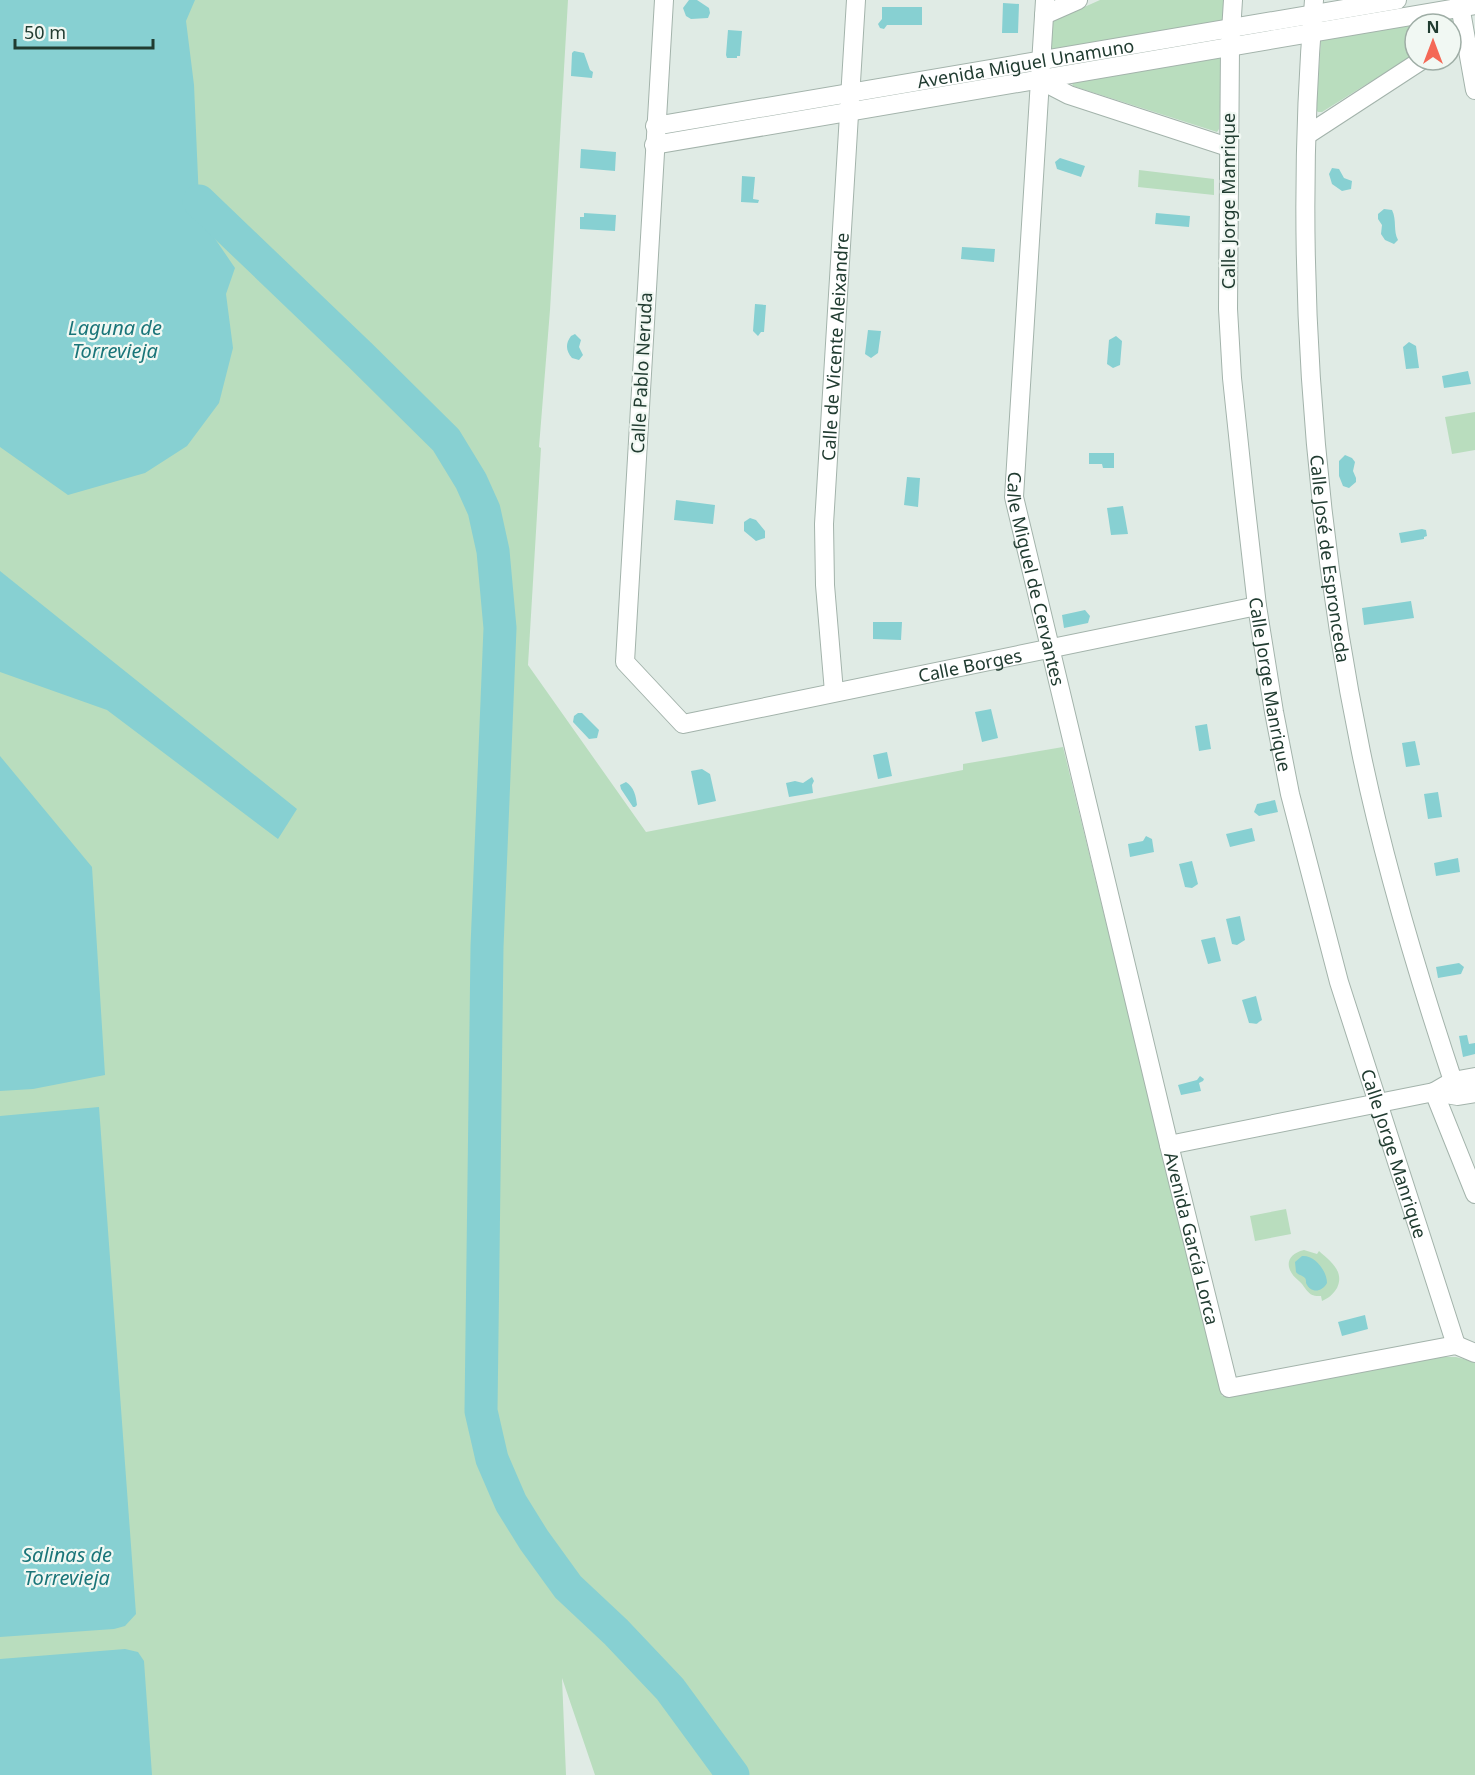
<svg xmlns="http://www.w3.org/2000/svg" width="1475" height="1775" font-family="'Noto Sans',sans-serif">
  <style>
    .green { fill: #b9ddbe }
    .water { fill: #87d0d2 }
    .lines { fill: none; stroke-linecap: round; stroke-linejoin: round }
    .river { stroke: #87d0d2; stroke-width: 33 }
    .minor-casing { stroke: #a3b3ab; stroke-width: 20 }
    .minor { stroke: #fff; stroke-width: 18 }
    .labels { text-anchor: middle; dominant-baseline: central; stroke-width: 4.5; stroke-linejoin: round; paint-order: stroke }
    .street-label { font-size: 18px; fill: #213c31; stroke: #f1f8f3 }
    .water-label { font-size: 20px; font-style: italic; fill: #1a7579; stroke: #f1f8f3 }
  </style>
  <rect width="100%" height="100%" fill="#e0ebe5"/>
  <!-- green -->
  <path class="green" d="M0 0H568L550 310 539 447 541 448 528 665 646 832 963 770V764L1063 747 1222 1396 1438 1357H1456L1475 1362V1775H595L562 1678 566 1775H0Z
    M1100 0H1226L1224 21 1055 52 1051 49 1053 21Z
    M1452 17 1453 29 1451 31V24H1415V54L1322 112H1318L1316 110 1321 39Z
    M1220 58 1222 62 1219 129 1217 132 1073 86 1072 83Z
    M1139 170 1214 179V195L1138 187Z
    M1475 412V450L1452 454 1445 417Z
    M1286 1209 1291 1234 1255 1241 1250 1216Z
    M1304 1250 1317 1254 1319 1251C1330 1261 1345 1271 1337 1288 1333 1294 1329 1298 1322 1301L1321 1296C1307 1297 1307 1288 1299 1281 1285 1270 1284 1255 1304 1250Z"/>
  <!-- water -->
  <path class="water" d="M0 0H195L186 21 194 85 199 201 205 224 235 268 226 294 233 348 219 403 187 446 145 473 68 495 0 447Z
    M689 0H697L709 8 710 13 708 18 691 19 686 16 683 8Z
    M1003 3 1019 4 1018 33H1002Z
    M882 7H922V25H887L884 29 880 28 878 24 882 19Z
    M728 30 742 31 740 56H737V58H727L726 55Z
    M574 51 584 53 590 70 593 72 592 78 571 76 572 53Z
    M581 149 616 152 615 171 580 168Z
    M1060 158 1085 166 1081 177 1057 169 1055 162Z
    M1332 168 1339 169 1344 178 1352 181 1351 189 1342 191 1332 184 1329 174Z
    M742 176 755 177 753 199 759 200 758 203 741 202Z
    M1384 209 1392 210C1397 220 1393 231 1398 240L1394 244 1385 240 1381 234 1382 225 1378 219V214Z
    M584 213 616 215 615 231 580 229V217H584Z
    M1156 213 1190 216 1189 227 1155 224Z
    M962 247 995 249 994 262 961 259Z
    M755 304 766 305 764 332H761L758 336 753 331Z
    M868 330 881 331 878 353 871 358 865 354Z
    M575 334 581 340 579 347 583 355 579 360 572 358C566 351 565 344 571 336Z
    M1116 336 1122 341 1120 365 1113 368 1107 364 1109 340Z
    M1409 342 1416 346 1419 368 1406 369 1403 347Z
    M1468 371 1471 384 1444 388 1442 376Z
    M1089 453H1114V468H1103L1102 464H1089Z
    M1345 455 1352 458 1355 462 1353 471 1356 478V482L1349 488 1343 486 1339 476V461Z
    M907 477 920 478 918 507 904 505Z
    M676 500 715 505 713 524 674 520Z
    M1123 506 1128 534 1111 535 1107 508Z
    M750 518 756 520 765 531V538L756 541 744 531V522Z
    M1422 529 1426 530 1427 536 1424 537V539L1401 543 1399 533Z
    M0 571 297 809 278 839 107 710 0 672Z
    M1411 601 1414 618 1364 625 1362 608Z
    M1085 610 1090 616 1088 623 1064 628 1062 615Z
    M873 622H902L901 640 873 639Z
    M991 709 998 738 982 742 975 712Z
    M578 713H582L599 730 597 738 589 739 573 722 574 716Z
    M1207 724 1211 749 1199 751 1195 726Z
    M1415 741 1420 765 1406 767 1402 743Z
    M887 752 892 776 878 779 873 755Z
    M0 756 92 867 105 1075 33 1089 0 1091Z
    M702 769 710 774 716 801 698 805 691 771Z
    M812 777 814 781 812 785 813 793 789 797 786 783 795 781 803 783Z
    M626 782C634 787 636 796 637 805L635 807H633L621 789 620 785Z
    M1438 792 1442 817 1428 819 1424 794Z
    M1275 800 1278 812 1259 816 1254 812 1257 804Z
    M1252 828 1255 841 1230 847 1226 834Z
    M1146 836 1152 839 1154 852 1130 857 1128 844 1143 841Z
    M1458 858 1460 872 1436 876 1434 863Z
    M1192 861 1198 884 1192 888 1185 887 1179 864Z
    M1240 916 1245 940 1237 945 1232 944 1226 919Z
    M1215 937 1221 961 1208 964 1201 940Z
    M1459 963 1464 967 1461 974 1438 978 1436 967Z
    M1256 996 1262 1020C1254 1025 1260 1024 1249 1023L1242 1000Z
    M1467 1035 1469 1044 1475 1043V1054L1463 1057 1459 1036Z
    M1200 1076 1204 1079 1203 1081 1199 1083 1201 1091 1181 1095 1178 1085 1197 1080Z
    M99 1107 136 1614 125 1626 114 1629 0 1637V1116Z
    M1302 1256C1315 1255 1327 1271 1327 1283 1322 1292 1311 1294 1306 1283 1306 1281 1306 1279 1305 1278 1302 1275 1298 1275 1296 1272L1295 1262Z
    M1365 1315 1368 1329 1342 1336 1338 1322Z
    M125 1649 138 1652 144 1661 152 1775H0V1659Z"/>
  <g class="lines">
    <!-- river -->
    <path class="river" d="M199 201 361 356 446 440 471 481 484 510 493 551 500 628 487 947 481 1411 492 1459 511 1503 534 1540 568 1587 616 1632 670 1689 733 1775"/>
    <!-- minor casing -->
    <g class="minor-casing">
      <g id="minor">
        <path id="s1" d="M664 0 625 662 683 724 1257 606"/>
        <path id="s2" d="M1045 0 1014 497 1169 1145"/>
        <path id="s3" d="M1233 0 1230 47 1228 309 1232 378 1244 492 1257 606 1274 712 1290 794 1339 982 1456 1345"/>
        <path id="s4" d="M1314 0C1293 247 1311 509 1361 752 1384 863 1417 973 1453 1081L1434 1092 1475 1194"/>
        <path d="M1459 0 1475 90"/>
        <path d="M1044 15 1078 0"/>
        <path d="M1040 80 1069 95 1228 147"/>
        <path id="s5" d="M655 126 1397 0"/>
        <path d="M1307 135 1422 60"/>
        <path d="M654 145 1475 5"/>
        <path id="s6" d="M834 692 825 585 824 524 856 0"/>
        <path d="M1453 1081 1475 1077"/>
        <path id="s7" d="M1475 1093 1458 1096 1434 1092 1169 1145 1229 1388 1456 1345 1475 1353"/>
      </g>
    </g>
    <!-- minor -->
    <use href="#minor" class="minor"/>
  </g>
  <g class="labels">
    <!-- street labels -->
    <g class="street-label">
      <text stroke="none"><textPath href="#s5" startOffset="376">Avenida Miguel Unamuno</textPath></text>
      <text transform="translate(1228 201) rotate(-90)">Calle Jorge Manrique</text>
      <text stroke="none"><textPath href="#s6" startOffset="346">Calle de Vicente Aleixandre</textPath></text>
      <text transform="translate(641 373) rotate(-87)">Calle Pablo Neruda</text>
      <text stroke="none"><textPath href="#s4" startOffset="560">Calle José de Espronceda</textPath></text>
      <text stroke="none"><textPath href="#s2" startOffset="582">Calle Miguel de Cervantes</textPath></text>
      <text stroke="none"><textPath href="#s1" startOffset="1041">Calle Borges</textPath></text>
      <text stroke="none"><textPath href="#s3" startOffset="687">Calle Jorge Manrique</textPath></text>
      <text stroke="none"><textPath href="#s3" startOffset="1173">Calle Jorge Manrique</textPath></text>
      <text stroke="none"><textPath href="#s7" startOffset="408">Avenida García Lorca</textPath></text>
    </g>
    <!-- water labels -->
    <g class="water-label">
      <text x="115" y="327">Laguna de<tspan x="115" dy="23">Torrevieja</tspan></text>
      <text x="67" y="1554">Salinas de<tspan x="67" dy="23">Torrevieja</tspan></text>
    </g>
  </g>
  <!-- north arrow -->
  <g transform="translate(1433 42)"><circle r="28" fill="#f1f8f3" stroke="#9eada5" stroke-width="1.5"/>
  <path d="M0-4.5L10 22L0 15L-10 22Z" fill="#f46856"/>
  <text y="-9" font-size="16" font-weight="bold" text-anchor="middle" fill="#213c31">N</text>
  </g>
  <!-- scale -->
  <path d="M15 39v9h138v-9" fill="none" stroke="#213c31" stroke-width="3"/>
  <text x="24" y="39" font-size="18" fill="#213c31" stroke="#f1f8f3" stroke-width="4.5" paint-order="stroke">50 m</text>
</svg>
